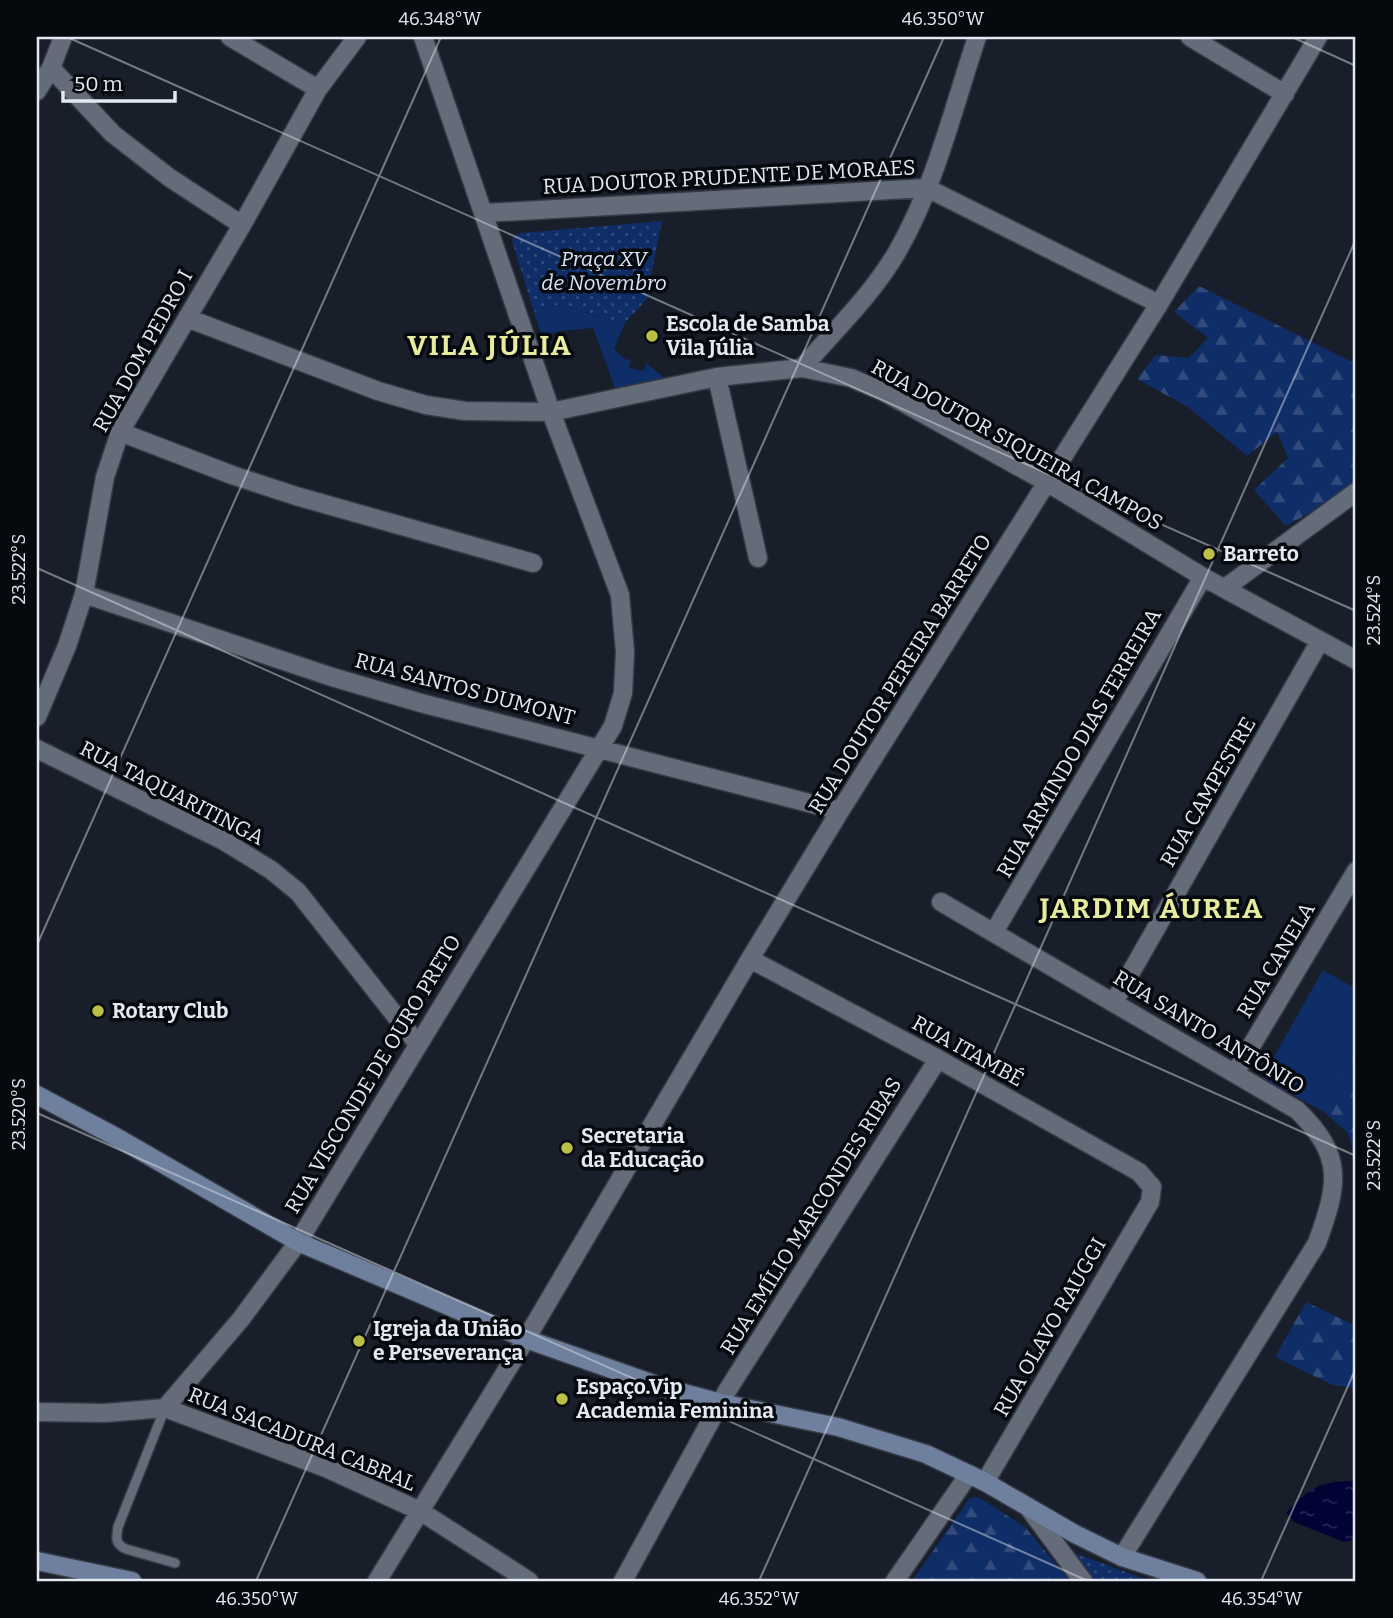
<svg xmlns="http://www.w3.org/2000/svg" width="1393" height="1618" font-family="Bitter,serif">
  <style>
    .grass { fill: #0f2d66 }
    .forest { fill: url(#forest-firs) }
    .park { fill: url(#park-dots) }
    .water { fill: url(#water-ripples) }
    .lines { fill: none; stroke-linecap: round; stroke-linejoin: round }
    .lane-casing { stroke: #353a44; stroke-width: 12 }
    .street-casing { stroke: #353a44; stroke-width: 21 }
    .secondary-casing { stroke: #353a44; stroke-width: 21 }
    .lane { stroke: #646c7a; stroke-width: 9 }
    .street { stroke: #646c7a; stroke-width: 18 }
    .secondary { stroke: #6f809e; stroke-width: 18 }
    .ticks { fill: none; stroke: #e4e8f0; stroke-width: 2; stroke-opacity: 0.45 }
    .poi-dot { fill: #bbc045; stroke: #06090e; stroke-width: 2.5 }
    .labels { text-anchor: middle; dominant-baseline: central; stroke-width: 7; stroke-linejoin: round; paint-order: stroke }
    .street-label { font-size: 21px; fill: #e4e8f0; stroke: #06090e }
    .park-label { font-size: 21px; font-style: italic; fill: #d8e4f8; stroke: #06090e }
    .poi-label { font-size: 21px; font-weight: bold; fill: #e4e8f0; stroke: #06090e; text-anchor: start }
    .district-label { font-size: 28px; font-weight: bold; letter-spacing: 2px; fill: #e6eb9d; stroke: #06090e }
    .neatline { fill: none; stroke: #e4e8f0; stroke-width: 2.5 }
    .ticks-label { font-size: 18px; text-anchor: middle; fill: #e4e8f0 }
  </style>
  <defs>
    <pattern id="forest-firs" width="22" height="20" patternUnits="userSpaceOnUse" patternTransform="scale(1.75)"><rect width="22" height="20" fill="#0f2d66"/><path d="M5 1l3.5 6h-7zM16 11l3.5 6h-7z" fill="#324b7c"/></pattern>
    <pattern id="park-dots" width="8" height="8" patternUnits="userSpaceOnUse" patternTransform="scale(1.75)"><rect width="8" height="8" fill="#0f2d66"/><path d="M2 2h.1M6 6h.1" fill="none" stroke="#324b7c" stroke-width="1.8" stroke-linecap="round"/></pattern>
    <pattern id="water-ripples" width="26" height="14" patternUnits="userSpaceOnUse" patternTransform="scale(1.75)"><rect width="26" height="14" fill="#000334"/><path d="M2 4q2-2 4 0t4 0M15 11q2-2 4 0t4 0" fill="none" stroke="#252852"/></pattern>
  </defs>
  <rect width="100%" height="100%" fill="#181f2a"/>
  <!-- grass -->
  <path class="grass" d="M558 305 625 323 614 349 625 359 631 360 629 368 643 371 647 363 664 378 615 388 593 328 560 331 542 338 534 312Z
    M1323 970 1356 989V1055L1324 1112 1262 1078Z"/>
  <!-- forest -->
  <path class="forest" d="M1199 286 1356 364V487L1286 526 1254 490 1288 458 1277 432 1247 456 1188 407 1137 379 1156 355 1189 358 1208 338 1174 312Z
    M1356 1055V1159L1348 1133 1324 1112Z
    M1306 1302 1356 1326V1388L1333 1385 1275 1357Z
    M978 1497 1025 1527 1070 1581H912L970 1498Z"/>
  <!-- park -->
  <path class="park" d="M662 221 646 300 625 323 558 305 534 312 512 241 514 236 521 233Z
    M1072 1552 1150 1581H1094Z"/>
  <!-- water -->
  <path class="water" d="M1356 1481V1539L1344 1542 1294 1522 1286 1513C1311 1487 1319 1481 1356 1481Z"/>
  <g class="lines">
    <!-- lane casing -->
    <g class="lane-casing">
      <path id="lane" d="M165 1408 118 1527C116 1538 115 1544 126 1549L175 1563"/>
    </g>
    <!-- street casing -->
    <g class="street-casing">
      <path id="street" d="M230 37 318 89
        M1190 37 1285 94
        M51 68 113 134 170 178 242 225
        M37 91 51 68 63 37
        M484 213 927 188 1159 304
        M187 318 378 391 426 405 465 411 551 412 717 377 802 368 851 378 884 392 1048 483 1203 577 1356 660
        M802 368C834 331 872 295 897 252 935 186 953 109 977 37
        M717 377 758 558
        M120 432 232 475 296 496 533 563
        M1225 588 1356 492
        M84 594 332 677 421 703 840 811
        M37 717 67 646 84 594 105 477 120 432 242 225 318 89 357 37
        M37 749 224 841 271 870 298 892 417 1043
        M941 902 1297 1110C1345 1156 1338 1185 1317 1243L1122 1557
        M994 932 1203 577
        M750 959 938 1059 1139 1172 1152 1187 1150 1202 985 1482
        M1114 1002 1320 641
        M1235 1073 1356 871
        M165 1408 241 1319 298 1242 613 726 623 693 625 652 620 595 551 412 423 37
        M37 1412 105 1413 165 1408 326 1468 420 1511 529 1581
        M1028 1507 1083 1581
        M377 1581 526 1339 750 959 840 811 1159 304 1318 37
        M623 1581 727 1391 938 1059
        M895 1581 969 1474"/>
    </g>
    <!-- secondary casing -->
    <g class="secondary-casing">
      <path id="secondary" d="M37 1095 118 1138 298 1242 526 1339 665 1388 721 1403 838 1427 926 1454 985 1482 1075 1534 1122 1557 1197 1581
        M37 1561 132 1581"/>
    </g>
    <!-- lane -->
    <use href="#lane" class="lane"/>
    <!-- street -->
    <use href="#street" class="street"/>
    <!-- secondary -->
    <use href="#secondary" class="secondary"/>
  </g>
  <!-- ticks -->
  <path class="ticks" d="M67 37 1356 611M1292 37 1356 66M37 568 1356 1156M37 945 441 37M37 1113 1088 1581M256 1581 944 37M759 1581 1356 239M1261 1581 1356 1368"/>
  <!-- markers -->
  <g class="poi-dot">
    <circle cx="652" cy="336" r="7"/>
    <circle cx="1209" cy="554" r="7"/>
    <circle cx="98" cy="1011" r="7"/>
    <circle cx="567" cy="1148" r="7"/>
    <circle cx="359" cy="1341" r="7"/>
    <circle cx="562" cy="1399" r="7"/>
  </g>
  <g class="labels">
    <!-- street labels -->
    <g class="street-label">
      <text transform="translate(729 177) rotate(-3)">RUA DOUTOR PRUDENTE DE MORAES</text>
      <text transform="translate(143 351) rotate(-61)">RUA DOM PEDRO I</text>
      <text transform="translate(1017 445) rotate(29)">RUA DOUTOR SIQUEIRA CAMPOS</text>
      <text transform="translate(900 674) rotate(-58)">RUA DOUTOR PEREIRA BARRETO</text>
      <text transform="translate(465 689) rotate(15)">RUA SANTOS DUMONT</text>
      <text transform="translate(1079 743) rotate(-60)">RUA ARMINDO DIAS FERREIRA</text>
      <text transform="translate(1208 792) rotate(-60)">RUA CAMPESTRE</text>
      <text transform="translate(172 793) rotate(27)">RUA TAQUARITINGA</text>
      <text transform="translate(1276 960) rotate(-59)">RUA CANELA</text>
      <text transform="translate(1209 1032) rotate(31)">RUA SANTO ANTÔNIO</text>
      <text transform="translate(968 1051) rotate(29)">RUA ITAMBÉ</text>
      <text transform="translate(373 1074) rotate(-59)">RUA VISCONDE DE OURO PRETO</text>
      <text transform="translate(811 1216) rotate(-58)">RUA EMÍLIO MARCONDES RIBAS</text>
      <text transform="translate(1050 1327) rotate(-60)">RUA OLAVO RAUGGI</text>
      <text transform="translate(302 1439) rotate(22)">RUA SACADURA CABRAL</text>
    </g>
    <!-- park labels -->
    <g class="park-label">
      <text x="604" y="259">Praça XV<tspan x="604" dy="24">de Novembro</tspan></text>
    </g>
    <!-- poi labels -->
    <g class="poi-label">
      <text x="666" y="324">Escola de Samba<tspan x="666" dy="24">Vila Júlia</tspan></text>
      <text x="1223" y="554">Barreto</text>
      <text x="112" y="1011">Rotary Club</text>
      <text x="581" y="1136">Secretaria<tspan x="581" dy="24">da Educação</tspan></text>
      <text x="373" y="1329">Igreja da União<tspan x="373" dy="24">e Perseverança</tspan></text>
      <text x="576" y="1387">Espaço.Vip<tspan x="576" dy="24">Academia Feminina</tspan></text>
    </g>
    <!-- district labels -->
    <g class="district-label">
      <text x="490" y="345">VILA JÚLIA</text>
      <text x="1152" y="908">JARDIM ÁUREA</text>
    </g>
  </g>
  <!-- border -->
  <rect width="1393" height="1618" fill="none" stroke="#06090e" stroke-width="77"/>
  <!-- scale -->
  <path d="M63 91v10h112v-10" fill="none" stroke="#e4e8f0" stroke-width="3.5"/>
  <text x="74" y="91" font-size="21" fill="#e4e8f0" stroke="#06090e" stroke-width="5" paint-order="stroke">50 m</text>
  <rect x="38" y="38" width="1316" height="1542" class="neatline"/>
  <g class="ticks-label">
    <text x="440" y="25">46.348°W</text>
    <text x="943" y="25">46.350°W</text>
    <text transform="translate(19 569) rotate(-90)" y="6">23.522°S</text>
    <text transform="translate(1374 610) rotate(-90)" y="6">23.524°S</text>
    <text transform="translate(19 1114) rotate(-90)" y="6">23.520°S</text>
    <text transform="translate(1374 1155) rotate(-90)" y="6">23.522°S</text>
    <text x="257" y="1605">46.350°W</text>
    <text x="759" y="1605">46.352°W</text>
    <text x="1262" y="1605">46.354°W</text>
  </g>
</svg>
